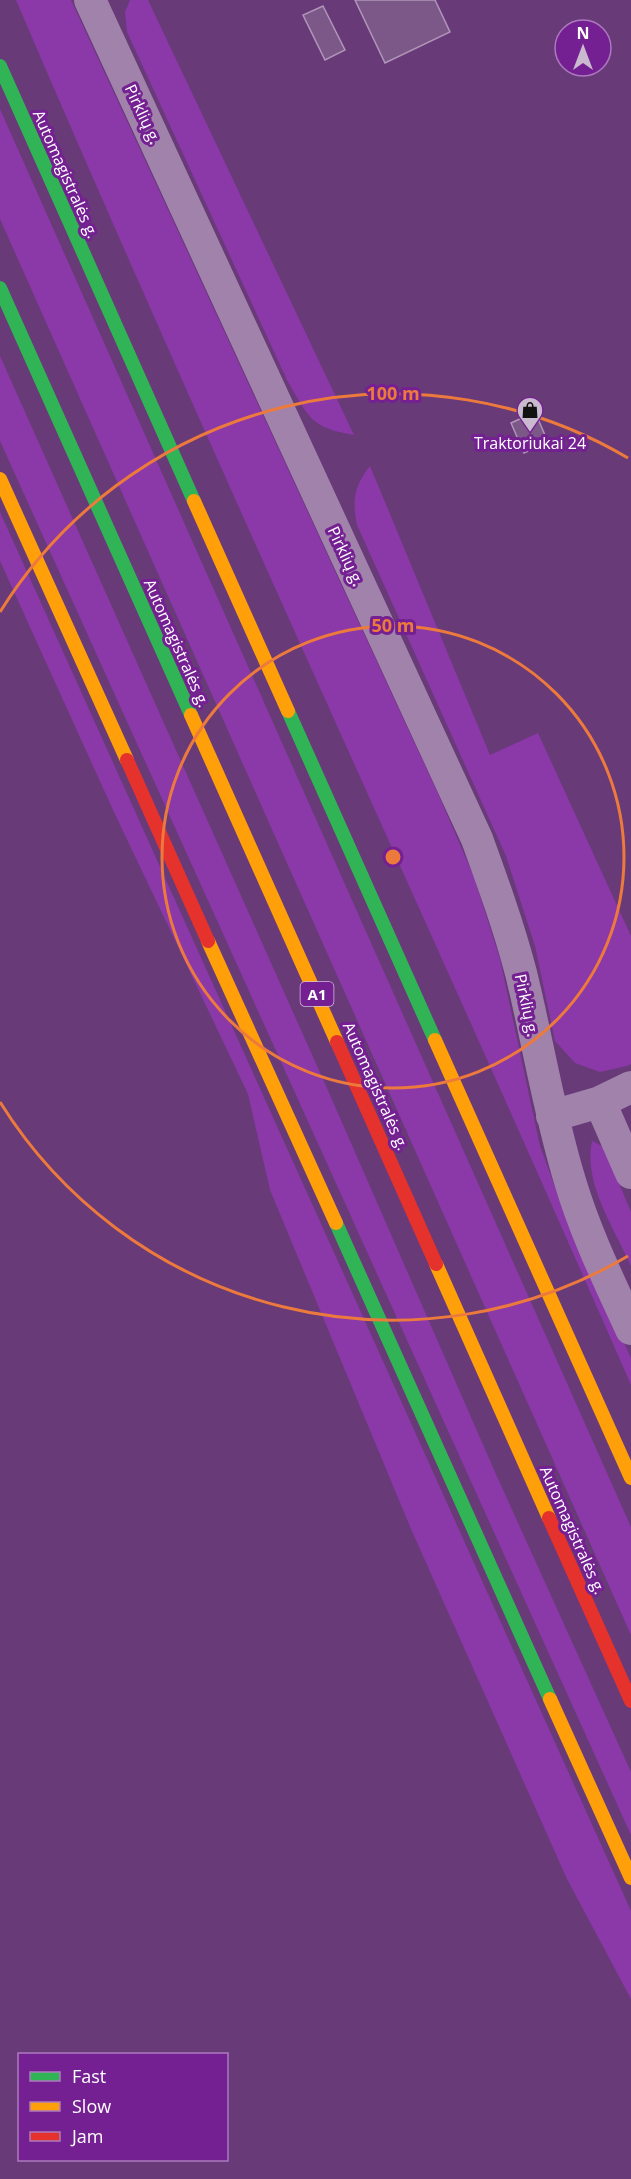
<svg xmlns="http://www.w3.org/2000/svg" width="631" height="2179" font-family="'Open Sans',sans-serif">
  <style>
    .green { fill: #8b38a8 }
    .building { fill: #7c5889; stroke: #b096b9; stroke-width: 1.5 }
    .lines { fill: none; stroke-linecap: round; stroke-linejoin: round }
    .street { stroke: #a082ab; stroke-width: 32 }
    .fast { stroke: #30b455; stroke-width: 14 }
    .slow { stroke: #ff9f0a; stroke-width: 14 }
    .jam { stroke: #e5322d; stroke-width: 14 }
    .ring { fill: none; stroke: #ed7a3d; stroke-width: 3 }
    .labels { text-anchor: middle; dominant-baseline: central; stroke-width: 6; stroke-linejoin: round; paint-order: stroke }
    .shield { fill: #752092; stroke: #d6bcde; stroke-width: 1.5 }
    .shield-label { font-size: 15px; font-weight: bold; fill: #fff }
    .street-label { font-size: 16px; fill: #fff; stroke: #752092 }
    .poi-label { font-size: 16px; fill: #fff; stroke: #752092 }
    .centre { fill: #ed7a3d; stroke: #752092; stroke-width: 3 }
    .ring-label { font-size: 18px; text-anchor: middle; font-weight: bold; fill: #ed7a3d; stroke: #752092; stroke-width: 6; stroke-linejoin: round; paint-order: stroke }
  </style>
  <rect width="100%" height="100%" fill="#683a78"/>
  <!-- green -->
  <path class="green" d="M16 0H71L439 796 474 877 500 959 540 1146 558 1195 631 1358V1385C429 922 215 465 16 0Z
    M130 0H148L354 435C310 428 308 416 287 380L127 32 125 12Z
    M0 109 631 1527V1635L0 219Z
    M0 356 330 1095 495 1472 631 1772V1835L0 441Z
    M370 466 490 755 538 733 631 936V1064L627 1066 600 1072 575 1063 555 1041 535 946 506 856 357 525C352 501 354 486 370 466Z
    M0 512 631 1911V1999L567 1879 411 1529 270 1190 248 1094 113 810 0 561Z
    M592 1141 604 1147 631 1212V1266C614 1228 583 1183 592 1141Z"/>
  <!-- building -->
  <path class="building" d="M355 0H435L450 32 385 63Z
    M323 6 345 50 325 60 303 15Z
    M535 412 548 442 524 453 511 423Z"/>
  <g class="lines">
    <!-- street -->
    <path class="street" d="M90 0 477 839C493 883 509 927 521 973 538 1042 549 1113 570 1181 585 1232 609 1281 631 1329
      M600 1102 631 1173
      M552 1116 600 1102 631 1087"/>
    <!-- fast -->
    <path class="fast" d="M0 66 194 501
      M0 288 191 715
      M288 711 435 1040
      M336 1223 550 1699"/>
    <!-- slow -->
    <path class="slow" d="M0 479 127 760
      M194 501 288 711
      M191 715 337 1042
      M208 941 336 1223
      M435 1040 631 1478
      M436 1264 549 1518
      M550 1699 631 1878"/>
    <!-- jam -->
    <path class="jam" d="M127 760 208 941
      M337 1042 436 1264
      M549 1518 631 1701"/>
  </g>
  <!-- distance rings -->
  <g class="ring">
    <circle cx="393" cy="857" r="231"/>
    <path d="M628 1256A463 463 0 0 1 0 1102M0 612A463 463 0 0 1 628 458"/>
  </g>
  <!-- icons -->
  <defs>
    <g id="shop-pin" transform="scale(1.35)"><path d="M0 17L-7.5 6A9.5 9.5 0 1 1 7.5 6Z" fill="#cabad0" stroke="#752092"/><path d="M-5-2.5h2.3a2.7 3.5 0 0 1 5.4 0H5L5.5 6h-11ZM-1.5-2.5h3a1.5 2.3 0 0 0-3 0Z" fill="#111"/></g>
  </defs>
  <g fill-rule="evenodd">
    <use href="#shop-pin" x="530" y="410"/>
  </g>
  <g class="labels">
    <!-- shield labels -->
    <rect class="shield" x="300.5" y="982" width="33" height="24" rx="4.5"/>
    <g class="shield-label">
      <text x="317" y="994">A1</text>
    </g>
    <!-- street labels -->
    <g class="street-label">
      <text transform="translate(143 114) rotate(65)">Pirklių g.</text>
      <text transform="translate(66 174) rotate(66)">Automagistralės g.</text>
      <text transform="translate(346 556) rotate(65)">Pirklių g.</text>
      <text transform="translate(177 643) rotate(66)">Automagistralės g.</text>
      <text transform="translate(527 1005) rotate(78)">Pirklių g.</text>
      <text transform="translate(376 1086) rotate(66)">Automagistralės g.</text>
      <text transform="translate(573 1530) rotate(66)">Automagistralės g.</text>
    </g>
    <!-- poi labels -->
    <g class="poi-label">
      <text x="530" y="443">Traktoriukai 24</text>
    </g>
  </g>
  <circle cx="393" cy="857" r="9" class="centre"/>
  <g class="ring-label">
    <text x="393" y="400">100 m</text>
    <text x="393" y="632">50 m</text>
  </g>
  <!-- legend -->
  <rect x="18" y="2053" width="210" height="108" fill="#752092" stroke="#ac79be" stroke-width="1.5"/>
  <rect x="30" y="2072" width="30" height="9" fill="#30b455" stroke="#ac79be" stroke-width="1.5"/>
  <text x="72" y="2083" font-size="18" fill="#ffffff">Fast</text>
  <rect x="30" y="2102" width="30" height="9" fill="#ff9f0a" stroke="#ac79be" stroke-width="1.5"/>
  <text x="72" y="2113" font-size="18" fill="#ffffff">Slow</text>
  <rect x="30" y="2132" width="30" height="9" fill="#e5322d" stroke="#ac79be" stroke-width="1.5"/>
  <text x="72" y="2143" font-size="18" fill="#ffffff">Jam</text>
  <!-- north arrow -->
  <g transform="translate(583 48)"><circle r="28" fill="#752092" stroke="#ac79be" stroke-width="1.5"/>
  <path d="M0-4.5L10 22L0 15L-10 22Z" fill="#cabad0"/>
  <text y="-9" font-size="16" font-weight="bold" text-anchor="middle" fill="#ffffff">N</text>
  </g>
</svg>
